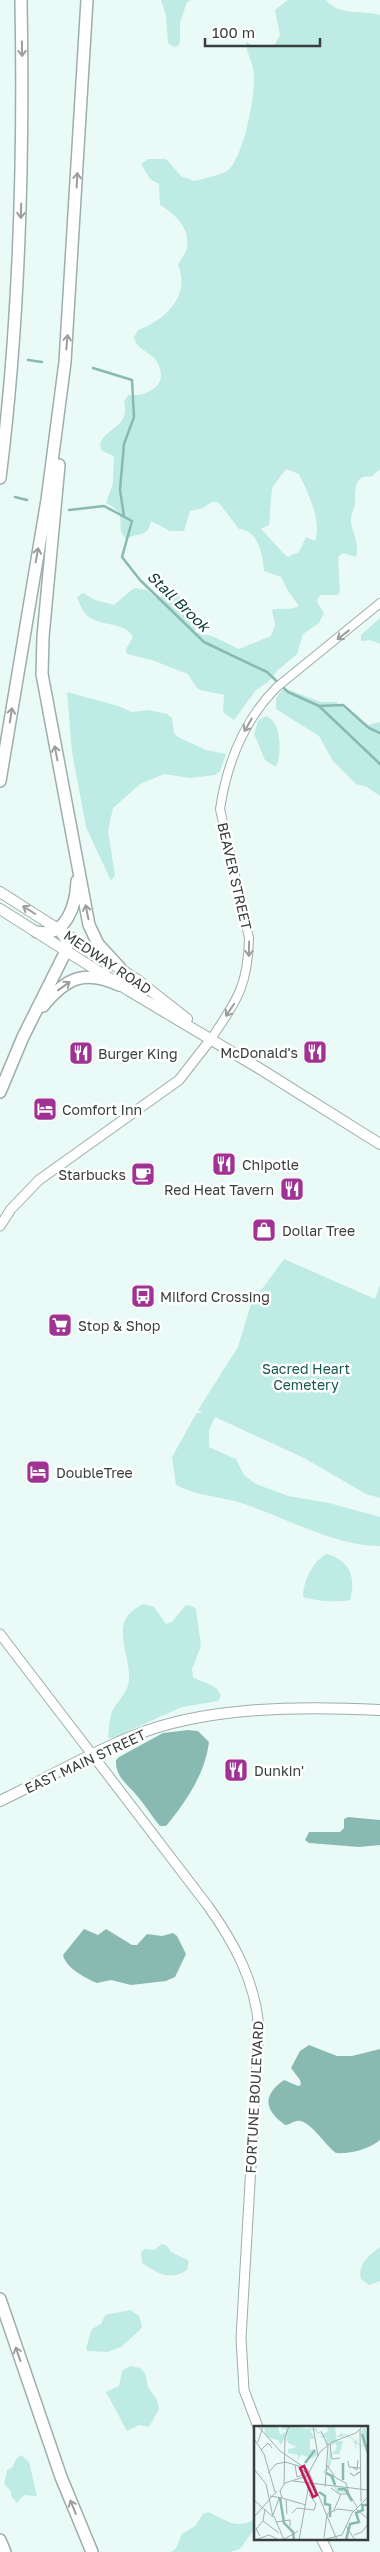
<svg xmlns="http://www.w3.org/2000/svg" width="380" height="2552" font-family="'Golos Text',sans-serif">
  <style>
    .green { fill: #beebe3; fill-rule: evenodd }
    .water { fill: #89bab1 }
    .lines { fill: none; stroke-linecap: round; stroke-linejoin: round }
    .stream { stroke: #89bab1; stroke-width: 2.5 }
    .tertiary-casing { stroke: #9eaeab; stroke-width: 10 }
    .secondary-casing { stroke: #9eaeab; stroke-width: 11 }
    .primary-casing { stroke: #9eaeab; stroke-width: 12 }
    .motorway-casing { stroke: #9eaeab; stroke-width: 14 }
    .tertiary { stroke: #fff; stroke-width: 8 }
    .secondary { stroke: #fff; stroke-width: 9 }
    .primary { stroke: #fff; stroke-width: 10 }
    .motorway { stroke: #fff; stroke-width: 11 }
    .oneway { stroke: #9c9e9e }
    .labels { text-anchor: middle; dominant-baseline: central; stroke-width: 5; stroke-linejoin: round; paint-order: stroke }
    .street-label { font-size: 14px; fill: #383e3d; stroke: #fff }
    .poi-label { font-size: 14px; fill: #383e3d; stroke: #fff; text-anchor: start }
    .park-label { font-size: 14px; fill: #155850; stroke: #fff }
    .water-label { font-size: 15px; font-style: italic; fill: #0d3b35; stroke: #fff }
    .inset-river { fill: none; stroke: #89bab1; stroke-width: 2.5 }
    .inset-road { fill: none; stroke: #a3afad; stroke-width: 1 }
    .view { fill: #c2185b; fill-opacity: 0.15; stroke: #c2185b; stroke-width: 2.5 }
    .inset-edge { fill: none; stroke: #383e3d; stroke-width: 2.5 }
  </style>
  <rect width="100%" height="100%" fill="#eafaf7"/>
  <!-- green -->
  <path class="green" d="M161 0H192L187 2 180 23V41L178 46 174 47 168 43 166 15Z
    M288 0H326C338 16 363 10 380 15V469L371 477C355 474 355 489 355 500 356 507 350 514 351 523 353 534 360 545 356 557L343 553 338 557 340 592 338 595H321L318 598 317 602 324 613 319 623 303 634 297 654 278 670 268 682 256 690 234 720 223 712 224 695 200 690 196 687 188 674 152 660 127 654 126 649 133 637C123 619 97 629 84 612 81 608 79 602 77 597L83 593 95 600 114 605 134 588 147 590 156 598 176 592 198 624 194 632 212 636 239 649 271 636 275 625 272 610C281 607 291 611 299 606L288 591 281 577 264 571C263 555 258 530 239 529L219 503C208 499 208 508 199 509 196 510 193 510 190 511L184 531H170L151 521C147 539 140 531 126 539 112 525 132 516 106 503L113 483 114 456 102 451 100 445C104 427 131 428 124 402L128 395C133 396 137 395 143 394 159 389 166 378 157 362 152 352 136 350 134 337L138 330C166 320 191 295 178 265 181 258 186 254 187 247 190 228 175 214 160 205L159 184 150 179 141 164 148 159H166L181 176 194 181C204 178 219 176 227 171 244 158 255 96 254 76 254 64 246 54 246 42L256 47 274 46 280 35 275 10ZM286 469 299 474C308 493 322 520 315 541L306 537 299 552 287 557 261 529 269 525 272 488Z
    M380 618V644L370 640 361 641V635Z
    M282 690H289L321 702H336L357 719 368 725 380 722V796L367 787 356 784 333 761 319 736 276 709V699Z
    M67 692 118 706 132 712 148 710 167 714 172 718 174 733 178 737 206 750 226 754 220 771 215 775 190 778 164 774 140 784 113 808 108 831 115 875 111 881 86 827 72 752Z
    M266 716C282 722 282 753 276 767L265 760 254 734 258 721Z
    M284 1259 375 1299 380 1285V1498L366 1494 304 1458 215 1417 209 1430V1447L236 1459 244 1475 256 1484 288 1496 329 1503 380 1517V1546C336 1547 281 1515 238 1502 217 1496 194 1495 176 1485L172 1457 196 1414 202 1412 198 1410 238 1347 251 1304Z
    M327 1554C351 1561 356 1578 350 1600 337 1603 316 1601 303 1597 303 1582 313 1560 327 1554Z
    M144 1604 154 1607 166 1624 172 1622 186 1605 192 1606 196 1609 201 1646 192 1669 193 1677C203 1684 217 1683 221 1696L218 1701 182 1707 128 1731 119 1737 108 1738C109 1731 109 1721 111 1715 115 1702 128 1694 129 1680 131 1652 106 1620 144 1604Z
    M162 2244 167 2246 171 2252 189 2261 187 2270C170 2282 156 2272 142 2263L141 2253 144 2249 154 2250Z
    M380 2247V2281L369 2285 361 2279C357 2265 369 2255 380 2247Z
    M130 2310 139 2316 142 2326 140 2330 121 2347 107 2352 87 2351 86 2348 92 2329 101 2324 105 2315Z
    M130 2366 140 2368 145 2373 148 2387 157 2400 159 2409 149 2427 139 2425 127 2431 106 2392 119 2386 122 2371Z
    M21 2455 29 2462 37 2496 24 2495 17 2503 11 2496V2491L4 2484 7 2470 12 2468 16 2459Z
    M208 2512C225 2519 236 2531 255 2519V2528L240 2549 230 2552H171L176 2548 182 2534 195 2526 203 2514Z"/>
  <!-- water -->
  <path class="water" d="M188 1730 198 1731 209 1742C205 1774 186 1802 166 1826H160C152 1817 146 1806 138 1797 129 1785 115 1778 116 1760L119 1757 163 1733Z
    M348 1817 380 1820V1845L359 1847 309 1843 305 1840 309 1832H340L344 1828V1819Z
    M84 1929 98 1935 106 1929 132 1945H137L147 1934 162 1936 173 1933 177 1936 186 1954 175 1977 166 1981 131 1985 111 1980 97 1983C85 1978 66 1968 63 1955Z
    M309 2045 337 2056H352L380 2049V2140C369 2149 351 2154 336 2153 326 2146 311 2122 300 2121 294 2120 291 2125 285 2125 263 2109 263 2095 284 2080L298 2086 301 2085 300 2080 291 2068 300 2051Z"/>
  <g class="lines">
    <!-- stream -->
    <path class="stream" d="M28 360 42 362
      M93 368 132 380 134 417 124 444 120 490 124 516
      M15 497 27 500
      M69 510 104 506 132 521 122 557 140 580 204 642 267 672 288 692 319 706 380 764
      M319 706 343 705 369 728 380 733"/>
    <!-- tertiary casing -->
    <g class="tertiary-casing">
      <path id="tertiary" d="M211 1039C237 1000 248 986 249 938L220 809C227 763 244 720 277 687L380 603"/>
    </g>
    <!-- secondary casing -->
    <g class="secondary-casing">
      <path id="secondary" d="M0 1226 11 1209 39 1180 179 1080 211 1039
        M0 1634 208 1906C235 1944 255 1981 259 2028L241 2338 244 2390 258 2427
        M321 2538 328 2552"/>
    </g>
    <!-- primary casing -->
    <g class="primary-casing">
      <path id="primary" d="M0 892 136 979 187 1019
        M0 909 128 990 257 1067 380 1144
        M0 1801C44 1780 88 1754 133 1736 205 1706 303 1706 380 1710"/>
    </g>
    <!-- motorway casing -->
    <g class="motorway-casing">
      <path id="motorway" d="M59 465 43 637 42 674 89 925 98 944 120 968
        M0 478C20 319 24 160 21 0
        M0 781 47 500 65 362 87 0
        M37 932C67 938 76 904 77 881
        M43 1006C66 978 84 969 119 985
        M0 1092 23 1037 66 951 67 940 59 929
        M0 2299 61 2477 92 2552
        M0 2540 5 2552"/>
    </g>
    <!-- tertiary -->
    <use href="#tertiary" class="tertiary"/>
    <!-- secondary -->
    <use href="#secondary" class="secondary"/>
    <!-- primary -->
    <use href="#primary" class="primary"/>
    <!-- motorway -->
    <use href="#motorway" class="motorway"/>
  </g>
  <!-- one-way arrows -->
  <defs><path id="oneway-shaft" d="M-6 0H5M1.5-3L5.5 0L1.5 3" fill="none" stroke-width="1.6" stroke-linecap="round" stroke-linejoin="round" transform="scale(1.25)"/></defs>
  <g class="oneway">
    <use href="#oneway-shaft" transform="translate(22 49) rotate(89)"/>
    <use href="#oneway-shaft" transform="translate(77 180) rotate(-87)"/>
    <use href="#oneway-shaft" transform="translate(21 211) rotate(92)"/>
    <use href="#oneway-shaft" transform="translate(67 342) rotate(-85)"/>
    <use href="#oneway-shaft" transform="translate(37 555) rotate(-80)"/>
    <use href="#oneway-shaft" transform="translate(343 635) rotate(142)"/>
    <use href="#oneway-shaft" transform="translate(11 715) rotate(-81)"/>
    <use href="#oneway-shaft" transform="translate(248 725) rotate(120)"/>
    <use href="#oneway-shaft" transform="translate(56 753) rotate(-101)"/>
    <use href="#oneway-shaft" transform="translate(29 910) rotate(-148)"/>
    <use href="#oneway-shaft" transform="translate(87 912) rotate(-101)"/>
    <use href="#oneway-shaft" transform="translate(249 949) rotate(91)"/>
    <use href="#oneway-shaft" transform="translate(64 986) rotate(-36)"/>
    <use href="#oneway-shaft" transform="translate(230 1010) rotate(124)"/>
    <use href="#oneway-shaft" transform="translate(18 2354) rotate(-109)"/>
    <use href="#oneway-shaft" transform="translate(73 2507) rotate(-112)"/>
  </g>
  <!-- icons -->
  <defs>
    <g id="restaurant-square" transform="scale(1.25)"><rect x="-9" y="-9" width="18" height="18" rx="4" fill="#9f3292" stroke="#fff"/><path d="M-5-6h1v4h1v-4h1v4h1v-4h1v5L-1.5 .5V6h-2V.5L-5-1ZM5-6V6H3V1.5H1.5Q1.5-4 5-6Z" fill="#fff"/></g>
    <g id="hotel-square" transform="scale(1.25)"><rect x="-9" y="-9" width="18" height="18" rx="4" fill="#9f3292" stroke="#fff"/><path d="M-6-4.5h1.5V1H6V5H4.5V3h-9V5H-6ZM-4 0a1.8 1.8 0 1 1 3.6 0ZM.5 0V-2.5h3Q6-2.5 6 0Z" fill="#fff"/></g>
    <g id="cafe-square" transform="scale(1.25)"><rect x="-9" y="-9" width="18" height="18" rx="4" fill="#9f3292" stroke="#fff"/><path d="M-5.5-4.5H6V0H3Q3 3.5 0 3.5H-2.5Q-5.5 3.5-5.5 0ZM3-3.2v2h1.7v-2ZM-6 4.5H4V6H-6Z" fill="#fff"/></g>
    <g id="shop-square" transform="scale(1.25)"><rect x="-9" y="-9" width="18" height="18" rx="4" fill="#9f3292" stroke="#fff"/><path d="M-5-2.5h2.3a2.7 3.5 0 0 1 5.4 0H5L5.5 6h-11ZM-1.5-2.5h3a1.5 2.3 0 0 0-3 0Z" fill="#fff"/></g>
    <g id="bus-square" transform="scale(1.25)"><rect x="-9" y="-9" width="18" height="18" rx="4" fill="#9f3292" stroke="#fff"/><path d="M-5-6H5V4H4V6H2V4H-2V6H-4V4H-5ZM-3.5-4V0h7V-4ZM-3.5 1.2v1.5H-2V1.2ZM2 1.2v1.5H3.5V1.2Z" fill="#fff"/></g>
    <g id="supermarket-square" transform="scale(1.25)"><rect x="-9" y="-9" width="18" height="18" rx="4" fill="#9f3292" stroke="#fff"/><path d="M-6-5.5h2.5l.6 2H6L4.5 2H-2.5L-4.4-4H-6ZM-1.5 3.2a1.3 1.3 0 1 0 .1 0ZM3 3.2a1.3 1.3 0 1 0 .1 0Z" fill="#fff"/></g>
  </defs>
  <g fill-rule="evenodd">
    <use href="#restaurant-square" x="315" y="1052"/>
    <use href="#restaurant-square" x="81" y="1053"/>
    <use href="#hotel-square" x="45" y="1109"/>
    <use href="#restaurant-square" x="224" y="1164"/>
    <use href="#cafe-square" x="143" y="1174"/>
    <use href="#restaurant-square" x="292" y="1189"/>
    <use href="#shop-square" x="264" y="1230"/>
    <use href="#bus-square" x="143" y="1296"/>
    <use href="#supermarket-square" x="60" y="1325"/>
    <use href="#hotel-square" x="38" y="1472"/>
    <use href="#restaurant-square" x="236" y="1770"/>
  </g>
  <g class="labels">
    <!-- street labels -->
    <g class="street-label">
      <text transform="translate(235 876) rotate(77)">BEAVER STREET</text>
      <text transform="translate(108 962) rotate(34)">MEDWAY ROAD</text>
      <text transform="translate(85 1761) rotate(-25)">EAST MAIN STREET</text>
      <text transform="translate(254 2097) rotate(-87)">FORTUNE BOULEVARD</text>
    </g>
    <!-- poi labels -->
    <g class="poi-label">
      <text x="298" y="1052" text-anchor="end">McDonald's</text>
      <text x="98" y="1053">Burger King</text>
      <text x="62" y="1109">Comfort Inn</text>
      <text x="242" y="1164">Chipotle</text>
      <text x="126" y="1174" text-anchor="end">Starbucks</text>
      <text x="274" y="1189" text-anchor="end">Red Heat Tavern</text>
      <text x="282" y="1230">Dollar Tree</text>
      <text x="160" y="1296">Milford Crossing</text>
      <text x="78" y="1325">Stop &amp; Shop</text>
      <text x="56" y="1472">DoubleTree</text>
      <text x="254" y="1770">Dunkin'</text>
    </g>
    <!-- park labels -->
    <g class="park-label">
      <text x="306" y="1368">Sacred Heart<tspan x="306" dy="16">Cemetery</tspan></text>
    </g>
    <!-- water labels -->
    <g class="water-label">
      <text transform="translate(179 601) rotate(44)">Stall Brook</text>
    </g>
  </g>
  <!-- overview -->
  <g transform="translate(254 2426)">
    <rect width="114" height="114" fill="#eafaf7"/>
    <path d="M10 0H24L26 9 33 5 30 2 28 5V0H34V6L35 0 55 3 57 0 56 3 63 2 64 6 70 8 74 5 73 0H81L82 11 88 7 84 2 89 8V10L90 8 94 9 101 15 104 12 103 16 109 20 107 5 111 0 114 13 110 17 114 23V29L111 20 108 21 102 17 103 25 99 14 91 9 88 11H82L83 15H88L86 18 89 14 87 24 85 28H78L83 21 81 17 77 20V37L73 46 81 51 78 54 84 63 90 62 94 65 83 67 75 49 69 46 74 39 76 19H71L73 12 65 11 63 15 65 11 70 9 63 7V9L62 5 56 4 61 13H56V24L59 23 60 28 61 23 63 29 59 32 47 29 44 34V29L34 27V23L43 21 34 17 33 13 31 18 34 7 27 19 24 14 12 11Z" fill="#beebe3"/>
    <path class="inset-river" d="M108 8 114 27M51 37 61 24M89 37V54M72 47 78 50 81 59M84 63H91L98 75M65 66 71 70V78L76 79V91M26 72 30 97 39 106 40 114M92 114 96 98 105 96 102 87 109 84 108 79H114"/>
    <path class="inset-road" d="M4 0 26 25 54 44 83 114M59 0 64 30M106 3 107 76M67 5 74 20 71 61M0 13 10 28 21 66M4 16 9 0M76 18 78 33 86 32M7 24 14 17 18 22M94 35 95 41 106 42M31 36 45 40 55 50M72 38 82 52 92 57 95 68M41 39 43 51 51 48M98 41 103 44 104 34M0 43 12 58 19 91M14 47 22 38 32 36M99 49 96 47 100 50 106 46 102 48M39 55 114 64M30 58 31 12 35 0M77 62 85 68H95L103 81M26 65 31 57 53 50 66 26 78 16 102 7 109 0M16 70 28 72 26 65M28 72 52 79M32 73 33 88M0 74 19 91M102 83 114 93M80 84 87 68M38 87 43 82 60 84 62 78 55 68M19 89 25 72M20 90 30 114M0 91 23 65M9 95 25 107M22 96 36 94V100M92 100 101 114M100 109 108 106 114 98M6 110 2 103 9 95 11 83M70 112 73 88 84 83 99 85M1 114 15 109 23 113M29 114 44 105M45 114 55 58M68 114 88 109 98 87 114 71"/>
    <path class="view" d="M50 40 63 69 59 71 46 42Z"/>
    <rect width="114" height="114" class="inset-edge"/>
  </g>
  <!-- scale -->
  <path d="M205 38v8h115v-8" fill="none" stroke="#383e3d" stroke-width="2.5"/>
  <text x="212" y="38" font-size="15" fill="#383e3d" stroke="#ffffff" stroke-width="4" paint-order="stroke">100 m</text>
</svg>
